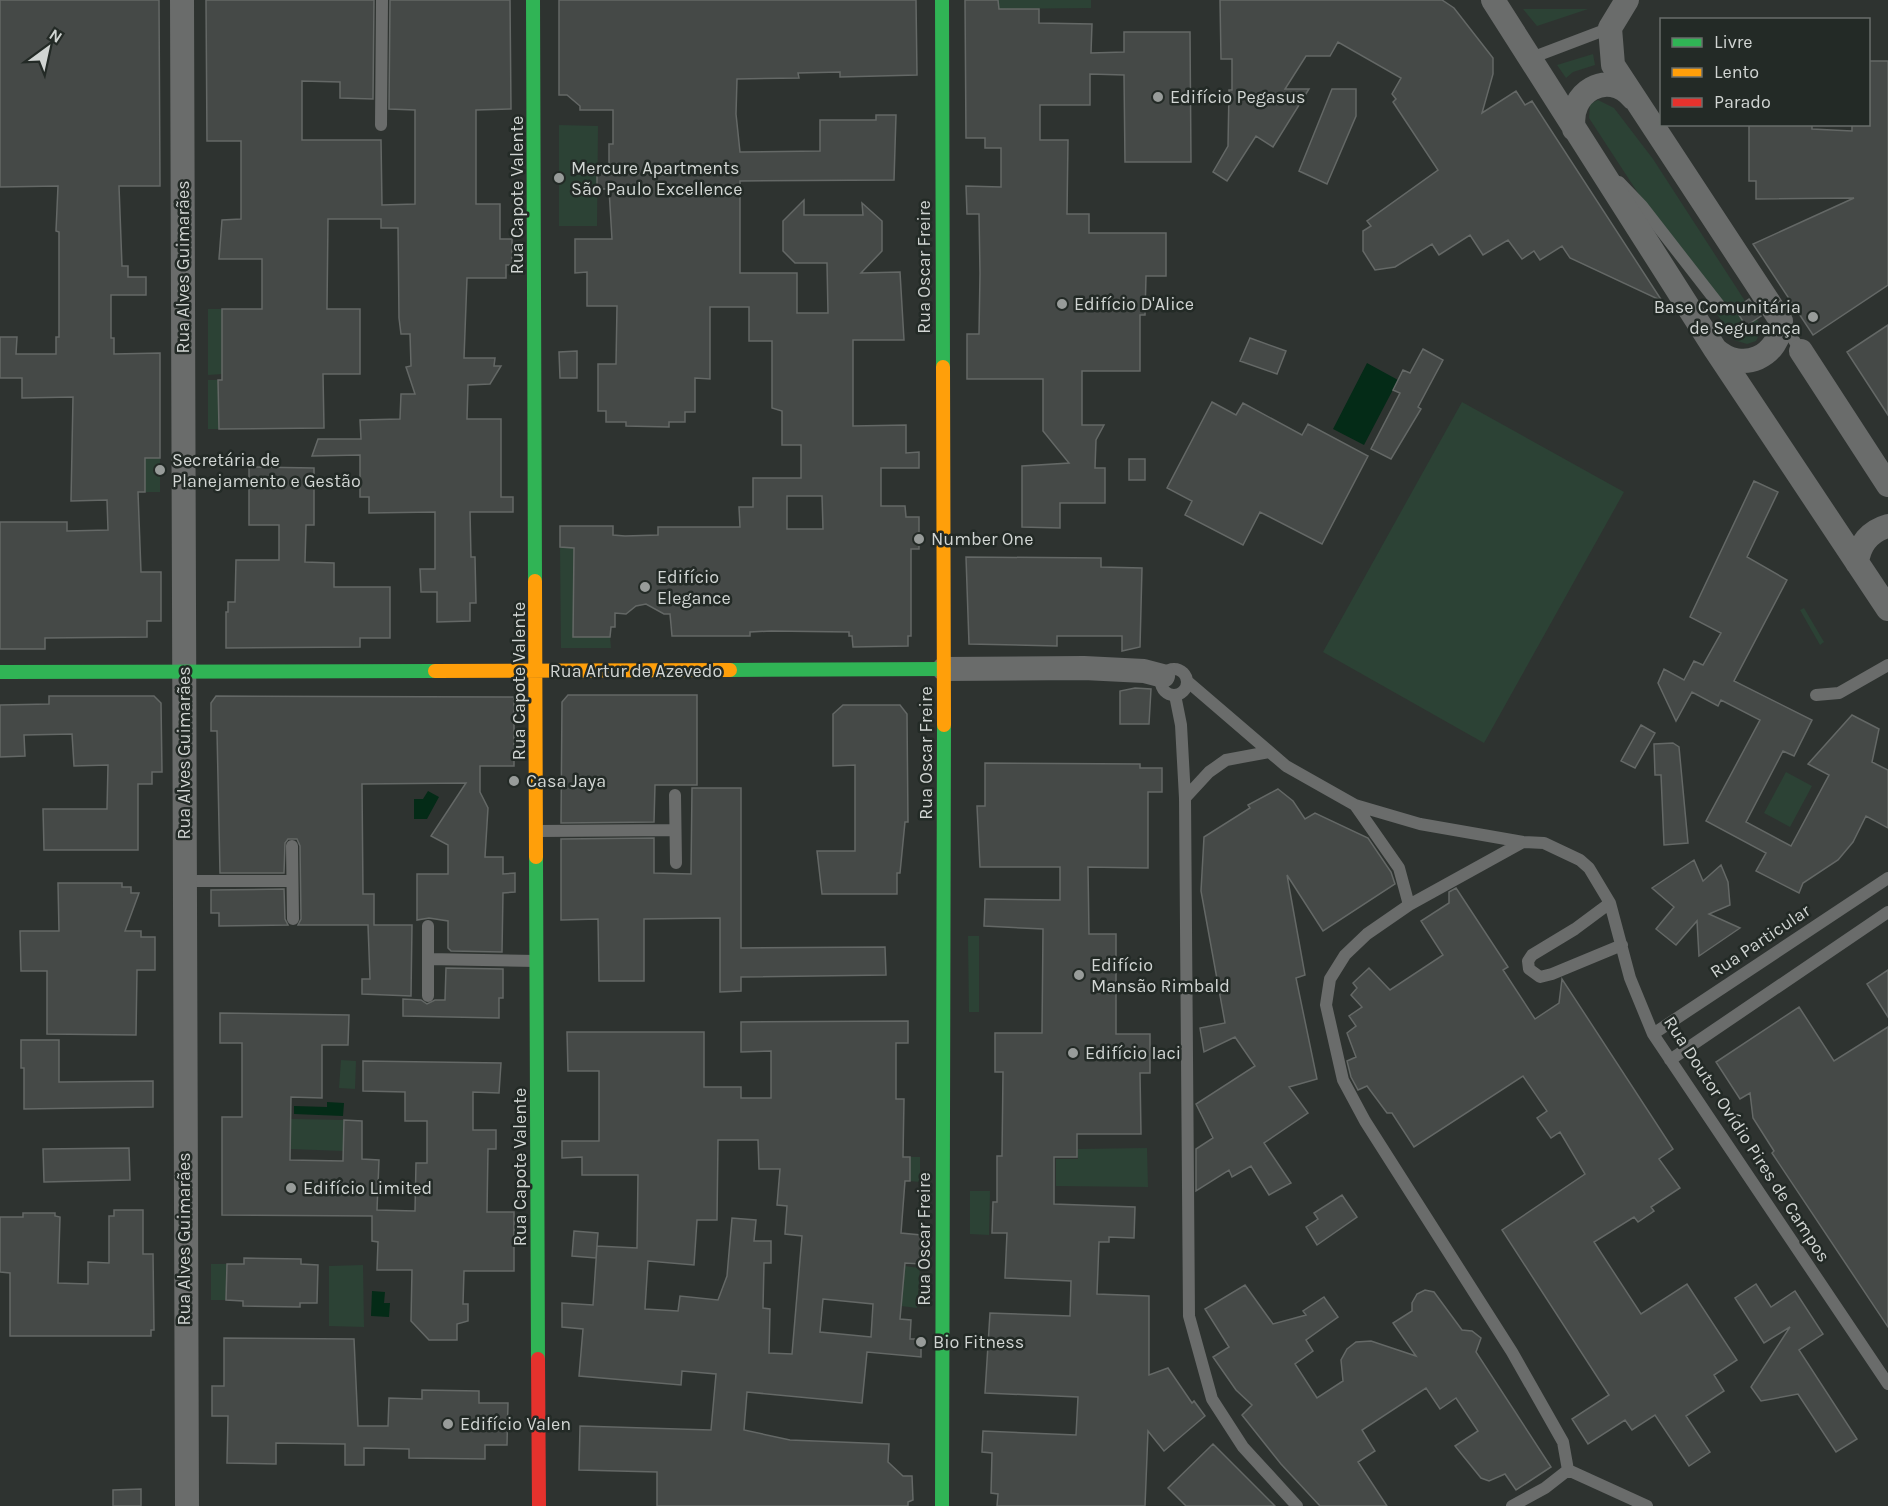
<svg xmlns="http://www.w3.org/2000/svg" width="1888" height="1506" font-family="Karla,sans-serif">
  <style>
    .green { fill: #2c4235 }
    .water { fill: #042b17 }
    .building { fill: #454947; stroke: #646866; stroke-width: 1.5; fill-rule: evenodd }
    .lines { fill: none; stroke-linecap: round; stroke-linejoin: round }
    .lane { stroke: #6a6c6b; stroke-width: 12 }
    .street { stroke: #6a6c6b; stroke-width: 24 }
    .fast { stroke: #30b455; stroke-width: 14 }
    .slow { stroke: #ff9f0a; stroke-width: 14 }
    .jam { stroke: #e5322d; stroke-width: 14 }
    .poi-dot { fill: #989c9a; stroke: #232a26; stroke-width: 2 }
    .labels { text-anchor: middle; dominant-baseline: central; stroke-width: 5; stroke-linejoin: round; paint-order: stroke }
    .poi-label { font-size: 18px; fill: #d1d5d3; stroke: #232a26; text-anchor: start }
    .street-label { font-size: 18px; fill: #d1d5d3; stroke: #232a26 }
  </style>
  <rect width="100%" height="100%" fill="#2e3330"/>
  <!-- green -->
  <path class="green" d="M998 0H1091V8L999 9Z
    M1523 9H1588L1537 26Z
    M1593 54 1595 65 1573 72 1566 78 1557 65Z
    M1598 100 1614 108 1653 159 1758 321 1760 333 1756 341 1747 344 1734 340 1589 118 1590 104Z
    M559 125 598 126 597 226H559Z
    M208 309H222V374L208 375Z
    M208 380H218L219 429H208Z
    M1462 402 1624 492 1484 743 1323 652Z
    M145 458H160V492H145Z
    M560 547 574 548 573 636 610 637 611 648H561Z
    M1804 608 1824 642 1820 645 1800 610Z
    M1786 772 1812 786 1790 827 1764 813Z
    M968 936H979V1012H969Z
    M341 1060 356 1061 355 1089 339 1088Z
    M291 1119 344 1120 343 1151 290 1149Z
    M1147 1148 1148 1187 1056 1186V1159H1078V1149Z
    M910 1157H920V1182L910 1181Z
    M970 1191H990L989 1235 970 1234Z
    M211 1264H227L226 1300H211Z
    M363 1265 364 1327 329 1326V1266Z
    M904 1266 920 1268 917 1308 901 1306Z"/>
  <!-- water -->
  <path class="water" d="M1367 363 1398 380 1364 445 1333 429Z
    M428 791 439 797 427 819H414V799H423Z
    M327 1102 344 1103 343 1116 294 1114V1106L327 1107Z
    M372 1291 385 1292 384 1303H390L389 1317 371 1316Z"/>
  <!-- building -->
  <path class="building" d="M0 0H159L160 186H119L122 266H128V277H146V295H111V338H114V354L160 353V458H145V492H138L141 572H161V621H147V637L45 638V649H0V522H67V531L108 530 107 500 71 501 73 397 22 398V378H0V337H17L16 354H56V337H59V232L56 231 58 186 0 187Z
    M206 0H374L373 99 340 98V82L302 81V140H381L382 205 415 204V110L389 109 390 0H510L511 109 476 110V204H500V239H512V265H506V278H467L464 358H495L494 366H501L490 384 468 385 467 419H501V497H513V512H470L471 557H475L476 603H470V621L437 622V592H421L420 569H435V512L369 513V497H360V455L312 456 318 439H361L360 420 400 419 401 394H415L406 367 411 366 410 334H401L399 318 398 228H381V219H328L327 309H360V374H323L324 428 219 429 218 380H222V309H262V259H219L222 220 241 219V141H207Z
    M559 0H916L917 75 840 77V72L798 73 799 78 737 79 736 114 740 152 820 151V120H876V115H896L894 180 740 181V273H797V313H828L827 263H795L783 251V221L804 200V215H863L862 203 882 221V251L861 273 900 272 904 340H853V426L906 425V453L919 452V468H881V506H905L906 517H919V549H911V636H908V646L853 647 852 636H849V632L771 631 750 632V636H672L670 614H664L646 604 636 606 626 614 615 613V627H611L610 637H573L574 548 560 547V526H613V535L625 536 658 535V527H740L739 507H753V478H801V445H782V411L772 408V341H749V307H710V379L695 378V412H685V422H669V427L626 426V422H606V411H598V364H616L617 306H587V272L575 273V239H612L609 189H597V164H609V144H613V110H580V106L567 95H559ZM787 496H822L823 529H787Z
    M965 0H998L999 9H1039V23L1092 24 1091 53 1124 52V32H1190L1191 162H1125L1124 75 1090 74V105H1040V140H1068L1067 214H1089V233H1166V276H1146L1145 315H1140V371H1082V425H1104L1096 440 1095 468H1105V503H1060V528L1022 527V466L1069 463 1043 431V379H967V334H979L980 273 979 214H967L966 186 1001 187V148H985V138H966Z
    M1220 0H1442L1454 8 1493 58V74L1482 113 1516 91 1525 105 1532 101 1662 301 1570 258 1562 246 1540 260 1534 251 1522 259 1508 240 1483 255 1470 235 1439 255 1432 244 1395 267 1375 270 1363 251V231L1371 226 1367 221 1438 170 1393 102 1396 99 1392 94 1401 78 1338 42 1330 56H1306L1285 89H1309L1273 147 1256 136 1227 181 1213 172 1228 146 1229 90H1232V59H1221Z
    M1869 61H1888V285L1813 335 1753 244 1854 198 1756 199V181H1749V124H1812V129L1852 131V124H1869Z
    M1332 89H1356V116L1327 184 1299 171Z
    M1749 299 1761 316 1746 326 1735 309Z
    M1888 325V415L1847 352Z
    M1250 338 1286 351 1277 374 1240 361Z
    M1423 349 1443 360 1418 407 1421 409 1391 459 1371 449 1400 393 1393 390 1403 370 1410 373Z
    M577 351V378H560L559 352Z
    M1212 402 1236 415 1243 403 1302 435 1308 424 1368 456 1322 544 1260 512 1243 545 1185 515 1192 501 1167 488Z
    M1129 459H1145V480H1129Z
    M249 467 314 468V525H306L305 562 334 563V587H390V638H360V647L226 648V612H228V602H235L236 560H279V525H249Z
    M1754 481 1778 492 1747 557 1787 580 1734 681 1812 720 1794 756 1783 751 1746 822 1791 846 1829 775 1808 764 1852 715 1879 729 1872 762 1888 770V828L1866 816 1853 842 1838 860 1803 883 1799 893 1756 871 1766 853 1706 821 1760 720 1721 700 1718 706 1692 692 1676 721 1658 683 1664 669 1684 680 1694 661 1703 665 1721 633 1690 617Z
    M966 557 1101 558V567L1142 568 1140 647 1122 651V636H1057V646L969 644Z
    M1135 688 1151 689 1149 724H1120V691Z
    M568 695H697V785H655L654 822 561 823 562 702Z
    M49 696H154L161 703 162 772H152V784H138V850H44L43 809H107L108 765 74 766 72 734 24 735 25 756 0 757V705L49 704Z
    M216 696 514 697V766H480V792L488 808 485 857H503V874L515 873V892L503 893 502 952 451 951 448 948V921L429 918 417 920V874H448V845L431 836 466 783 362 784 363 894H374V925H412L411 996 362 994V979H370L368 925H298L301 919 300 846 297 839H288L285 843 284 873H220L217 731H211V703Z
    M843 705H900L907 714 908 822H905L900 873H897V894H822L817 851H855V765L833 766V714Z
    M1641 725 1655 733 1635 768 1621 761Z
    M1673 743 1679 747 1688 843 1664 845 1661 775H1655L1654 744Z
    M985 763 1140 764V768H1162V792H1148V868L1088 867 1089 934H1116V1034H1150V1073H1140L1141 1134H1077V1157H1054V1204L1135 1207 1134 1238 1109 1237V1242H1099L1097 1294 1149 1296V1375L1168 1368 1192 1403 1194 1401 1205 1416 1164 1451 1148 1431 1145 1506H997L998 1494 991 1493 992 1453 982 1452 983 1431 1076 1435 1078 1397 985 1393 990 1313 1070 1316 1071 1281 1005 1278 1007 1233H992L993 1202H997V1156H1002L1003 1072H995V1033H1042L1043 929 984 926 985 899 1060 900V867H980L977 806H985Z
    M692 788H741V948L885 947 886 975 741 977V991L720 992V918L644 919V981H599L598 919 561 920V839L654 838V873L691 874Z
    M1278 789 1293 801 1305 819 1315 813 1368 838 1391 872 1395 884 1323 931 1287 875 1305 975 1296 978 1317 1079 1289 1087 1308 1113 1264 1143 1291 1183 1269 1195 1251 1166 1232 1177 1229 1170 1196 1191V1149L1213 1138 1196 1104 1255 1066 1235 1037 1204 1052 1200 1028 1225 1023 1201 891 1204 837 1250 808 1248 805Z
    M1694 860 1703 881 1721 865 1728 882 1730 905 1709 914 1740 928 1699 956 1697 921 1676 945 1656 929 1674 907 1652 888Z
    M58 883H122V887H131V893H139L125 931H141V937H155V970H137L136 1035 47 1034V971H21L20 931H59Z
    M1456 888 1508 967 1503 970 1535 1019 1559 1003 1562 979 1673 1149 1659 1159 1680 1188 1651 1207 1654 1211 1638 1222 1634 1217 1594 1242 1641 1314 1687 1284 1737 1360 1714 1375 1724 1391 1686 1416 1710 1452 1689 1466 1655 1415 1632 1430 1625 1420 1588 1444 1572 1419 1609 1395 1502 1230 1585 1174 1560 1132 1551 1138 1537 1118 1547 1111 1523 1076 1414 1147 1392 1113H1387L1367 1086 1358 1090 1351 1077 1347 1061 1356 1057 1347 1033 1356 1026 1349 1016 1362 1007 1351 995 1357 988 1353 983 1369 968 1390 990 1443 955 1421 921 1449 903V892Z
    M284 889 285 919 288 925 219 926V913H211V890Z
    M446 968 503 969V998H499V1018L403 1016V999L421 1000 427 1004 435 1000H445Z
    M1888 970V1017L1867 984Z
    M1799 1007 1834 1061 1888 1027V1327L1772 1153 1774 1151 1753 1118 1750 1093 1740 1099 1716 1062Z
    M220 1013 349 1015 348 1045H322V1098L291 1097 290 1160 343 1161 344 1120 362 1121V1159L379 1160 377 1210 415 1211 416 1163H427V1121H405V1092L363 1091V1061L501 1063 499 1093 473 1092V1130H496V1149H488L487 1212H514V1271H464L463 1304H468V1321L457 1324V1340H429L411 1321 412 1270H377L378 1242 372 1241V1216L222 1215V1117H242V1043H220Z
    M908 1021V1043H896V1099H904L903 1157H910V1181H905L901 1233 921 1235V1264L905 1263 900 1319 911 1320 910 1339H921V1357L867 1352 862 1403 747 1392 744 1430 790 1440 889 1444 888 1462 903 1476H912L913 1500 908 1502V1506H657V1472L579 1470 580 1426 711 1430 716 1374 682 1371 681 1385 579 1376 583 1329 562 1327V1303L593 1305 597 1246 637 1248 638 1175H582V1157L562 1158V1141H599V1071H568L567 1032H704V1087H741V1098H771V1051L741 1052V1022ZM718 1140H758L759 1169H780L777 1205 787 1206 785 1234 802 1236 792 1354 769 1353 770 1309 763 1308 764 1263H771V1241H754L756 1220 732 1218 727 1276 718 1300 680 1296 678 1311 645 1309 648 1261 694 1265 697 1220H717ZM823 1299 873 1304 871 1337 820 1332Z
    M21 1040H59V1082L153 1081V1107L24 1109V1068H21Z
    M129 1148 130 1180 44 1182 43 1149Z
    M1342 1195 1357 1217 1317 1245 1306 1227 1318 1219 1314 1213Z
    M114 1210H143V1254H153L154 1330H151V1336H10V1273L0 1272V1217H23V1213H55V1216L60 1217 58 1283 88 1284V1262L109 1263V1216H114Z
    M574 1231 598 1233 596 1258 572 1256Z
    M244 1258 301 1259V1264L318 1265 317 1303H300V1307L243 1306V1301L226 1300 227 1264H244Z
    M1756 1284 1771 1307 1795 1291 1823 1334 1799 1350 1857 1439 1836 1452 1798 1394 1761 1401 1751 1387 1790 1327 1764 1343 1735 1298Z
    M1245 1285 1273 1324 1306 1315 1303 1311 1324 1297 1338 1317 1306 1340 1313 1351 1295 1364 1317 1398 1343 1381 1341 1360 1347 1349 1356 1342 1371 1341 1416 1356 1393 1323 1412 1311V1303L1417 1294 1425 1290 1434 1292 1462 1330 1472 1331 1481 1338 1476 1352 1551 1467 1516 1490 1505 1474 1489 1481 1481 1478 1455 1446 1478 1431 1456 1398 1440 1409 1426 1388 1362 1430 1375 1451 1358 1462 1387 1506H1320L1281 1464 1242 1415 1252 1405 1236 1390 1213 1357 1229 1347 1205 1309Z
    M224 1338 354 1339 358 1426H388L389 1398 422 1399V1390L479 1391V1403H508L507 1445H485V1459L409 1458V1449L364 1448V1465H345V1444L276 1443V1464L227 1463 228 1416H212V1386H224Z
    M1213 1444 1275 1506H1186L1168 1488Z
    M141 1489V1506H113V1490Z"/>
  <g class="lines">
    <!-- lane -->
    <path class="lane" d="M1531 58 1610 28
      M381 125 382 0
      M1619 182 1642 206 1719 305
      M1782 322 1801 351
      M1161 682a13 13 0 1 1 26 0a13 13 0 1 1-26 0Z
      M1187 681 1286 766 1355 805 1420 824 1523 842 1544 843 1580 860 1589 868 1610 903 1630 978 1653 1034 1888 1384
      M1175 695 1181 725 1185 798 1189 1316 1212 1399 1243 1447 1297 1506
      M1816 695 1839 693 1888 665
      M675 795 676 863
      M1185 798 1209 772 1226 760 1269 752
      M1355 805 1399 868 1409 905
      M539 831 675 830
      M1523 842 1409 905 1367 934 1345 955 1330 979 1326 1005 1343 1080 1365 1121 1512 1352 1563 1442 1568 1470
      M292 846 293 919
      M184 881H292
      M1610 903 1575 929 1532 955 1528 961 1529 969 1540 977 1552 974 1622 945
      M428 959 536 961
      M428 996V926
      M1653 1034 1888 878
      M1670 1060 1888 912
      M1568 1470 1647 1506
      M1512 1506 1545 1488 1568 1470"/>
    <!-- street -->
    <path class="street" d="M182 0 187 1506
      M1493 0 1715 349 1888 609
      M1627 0 1610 28 1613 65 1781 321C1780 357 1742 374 1715 349
      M1574 129C1567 93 1608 68 1633 98
      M1801 351 1888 485
      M1857 563C1859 544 1870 531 1888 526
      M944 669 1084 668 1144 671 1163 676"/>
    <!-- fast -->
    <path class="fast" d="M533 0 535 581
      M942 0 943 367
      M730 670 944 669
      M0 672 435 671
      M536 857 538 1359
      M942 1506 944 725"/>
    <!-- slow -->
    <path class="slow" d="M943 367 944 725
      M535 581 536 857
      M435 671 730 670"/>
    <!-- jam -->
    <path class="jam" d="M538 1359 539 1506"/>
  </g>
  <!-- markers -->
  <g class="poi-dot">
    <circle cx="1158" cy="97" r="6"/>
    <circle cx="559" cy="178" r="6"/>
    <circle cx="1062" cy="304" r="6"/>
    <circle cx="1813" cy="317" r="6"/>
    <circle cx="160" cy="470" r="6"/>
    <circle cx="919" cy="539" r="6"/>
    <circle cx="645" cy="587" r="6"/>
    <circle cx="514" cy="781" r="6"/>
    <circle cx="1079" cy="975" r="6"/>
    <circle cx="1073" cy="1053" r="6"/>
    <circle cx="291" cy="1188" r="6"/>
    <circle cx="921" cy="1342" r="6"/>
    <circle cx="448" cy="1424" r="6"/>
  </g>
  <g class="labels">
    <!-- poi labels -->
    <g class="poi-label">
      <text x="1170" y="97">Edifício Pegasus</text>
      <text x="571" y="168">Mercure Apartments<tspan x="571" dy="21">São Paulo Excellence</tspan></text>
      <text x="1074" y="304">Edifício D'Alice</text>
      <text x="1801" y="307" text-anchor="end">Base Comunitária<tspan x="1801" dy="21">de Segurança</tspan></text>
      <text x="172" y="460">Secretária de<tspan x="172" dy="21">Planejamento e Gestão</tspan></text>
      <text x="931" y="539">Number One</text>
      <text x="657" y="577">Edifício<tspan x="657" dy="21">Elegance</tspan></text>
      <text x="526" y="781">Casa Jaya</text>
      <text x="1091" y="965">Edifício<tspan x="1091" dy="21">Mansão Rimbald</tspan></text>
      <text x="1085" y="1053">Edifício Iaci</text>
      <text x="303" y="1188">Edifício Limited</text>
      <text x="933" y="1342">Bio Fitness</text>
      <text x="460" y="1424">Edifício Valen</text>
    </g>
    <!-- street labels -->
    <g class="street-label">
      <text transform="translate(517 195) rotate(-90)">Rua Capote Valente</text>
      <text transform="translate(183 267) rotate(-90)">Rua Alves Guimarães</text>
      <text transform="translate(924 267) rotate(-90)">Rua Oscar Freire</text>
      <text x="636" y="671">Rua Artur de Azevedo</text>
      <text transform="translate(519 681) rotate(-90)">Rua Capote Valente</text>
      <text transform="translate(184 753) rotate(-90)">Rua Alves Guimarães</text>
      <text transform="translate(926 753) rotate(-90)">Rua Oscar Freire</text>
      <text transform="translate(1760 941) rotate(-34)">Rua Particular</text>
      <text transform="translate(1747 1139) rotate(57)">Rua Doutor Ovídio Pires de Campos</text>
      <text transform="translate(520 1167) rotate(-90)">Rua Capote Valente</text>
      <text transform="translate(184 1239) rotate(-90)">Rua Alves Guimarães</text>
      <text transform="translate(924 1239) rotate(-90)">Rua Oscar Freire</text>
    </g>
  </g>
  <!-- legend -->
  <rect x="1660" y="18" width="210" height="108" fill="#232a26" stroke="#696e6b" stroke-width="1.5"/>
  <rect x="1672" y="38" width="30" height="9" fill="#30b455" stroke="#696e6b" stroke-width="1.5"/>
  <text x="1714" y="48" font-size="18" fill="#d1d5d3">Livre</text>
  <rect x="1672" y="68" width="30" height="9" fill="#ff9f0a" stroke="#696e6b" stroke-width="1.5"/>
  <text x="1714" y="78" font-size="18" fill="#d1d5d3">Lento</text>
  <rect x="1672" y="98" width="30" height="9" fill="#e5322d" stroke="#696e6b" stroke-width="1.5"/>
  <text x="1714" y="108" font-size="18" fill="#d1d5d3">Parado</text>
  <!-- north arrow -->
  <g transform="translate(48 48) rotate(33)" stroke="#232a26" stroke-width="4.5" paint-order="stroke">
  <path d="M0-4.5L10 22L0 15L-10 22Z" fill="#d1d5d3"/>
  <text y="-9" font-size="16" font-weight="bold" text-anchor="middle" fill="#d1d5d3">N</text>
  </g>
</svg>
